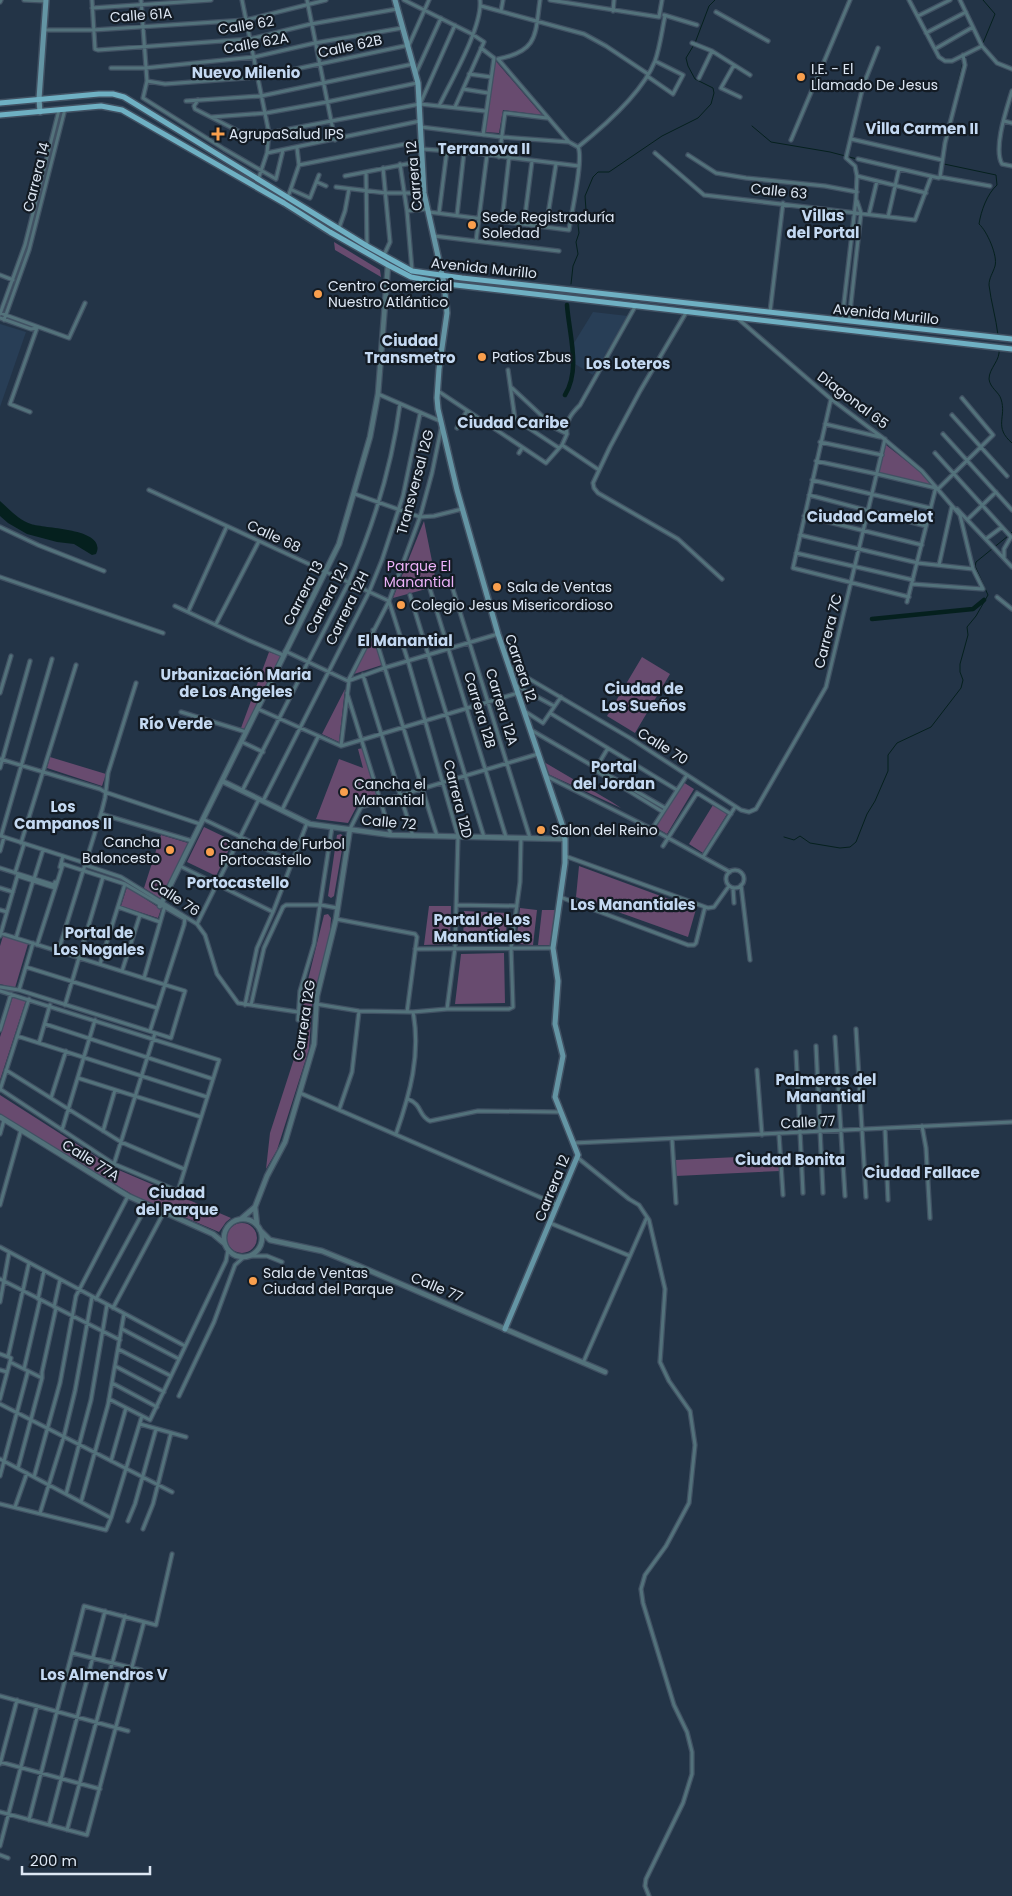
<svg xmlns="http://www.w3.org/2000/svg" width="1012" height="1896" font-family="Poppins,sans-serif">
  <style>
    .built { fill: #283e56 }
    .green { fill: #684b6f }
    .water { fill: #05201e }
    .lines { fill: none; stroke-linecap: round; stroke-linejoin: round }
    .stream { stroke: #05201e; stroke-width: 1 }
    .canal { stroke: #05201e; stroke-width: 4.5 }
    .minor-casing { stroke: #415163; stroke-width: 5.5 }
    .tertiary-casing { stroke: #415163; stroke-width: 7 }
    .secondary-casing { stroke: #415163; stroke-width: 8 }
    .primary-casing { stroke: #415163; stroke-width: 8 }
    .minor { stroke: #53727b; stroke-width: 3 }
    .tertiary { stroke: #53727b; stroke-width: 4.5 }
    .secondary { stroke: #6495a4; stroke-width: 5 }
    .primary { stroke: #6fb0c3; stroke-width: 5 }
    .poi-dot { fill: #f99f4d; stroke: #131b24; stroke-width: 2 }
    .labels { text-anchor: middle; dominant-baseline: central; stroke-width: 4.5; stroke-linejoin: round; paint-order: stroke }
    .street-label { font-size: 14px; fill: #dde7f4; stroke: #131b24 }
    .poi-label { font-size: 14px; fill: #dde7f4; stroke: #131b24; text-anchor: start }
    .park-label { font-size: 14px; fill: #ecb2f9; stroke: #131b24 }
    .neighbourhood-label { font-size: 15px; font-weight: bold; fill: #c4d9f2; stroke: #131b24 }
  </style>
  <rect width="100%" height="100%" fill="#233447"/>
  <!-- built -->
  <path class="built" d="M593 312 628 316 593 375 575 364 574 343Z
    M0 324 26 332 0 407Z"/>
  <!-- green -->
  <path class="green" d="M494 59 542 115 503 110 499 133 485 132Z
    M334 242 380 270 381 277 335 250Z
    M886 445 923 474 932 485 879 473Z
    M424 521 437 586 393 598Z
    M373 635 382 665 354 674Z
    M269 652 281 656 245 730 241 728Z
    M642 657 670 674 635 733 607 716Z
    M345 689 339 742 322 734Z
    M363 748 378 797 358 804 348 823 316 819 339 759 363 768 358 749Z
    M50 757 106 774 102 786 47 768Z
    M544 762 612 802 621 808 548 774Z
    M683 782 694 789 667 834 655 827Z
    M713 805 727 814 703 853 689 844Z
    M204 827 233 841 216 876 187 862Z
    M341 834 344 838 334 896 331 898 328 896 337 835Z
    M161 835 188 843 161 899 144 888Z
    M579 866 696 909 688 937 576 897Z
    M127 887 161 909 158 918 121 906Z
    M429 906H451L450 944 424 945Z
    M520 908 537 910 533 945 516 944Z
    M542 910H555L550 945H538Z
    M464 911 508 913 505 942H463Z
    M328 914 331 918 330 932 312 1006 309 1049 277 1150 266 1169 270 1133 302 1034 304 996 324 915Z
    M3 936 28 944 15 988 0 984V946Z
    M504 953 505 1003 455 1004 461 954Z
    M13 996 26 1000 0 1080V1037Z
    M0 1095 114 1168 231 1218 226 1222 219 1232 135 1196 0 1116Z
    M779 1155 780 1171 676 1176 675 1160Z
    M227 1238a15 15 0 1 1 30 0a15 15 0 1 1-30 0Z"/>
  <!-- water -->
  <path class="water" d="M0 501C10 510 19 520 31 524 46 529 108 528 96 554L92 555 74 544 57 542 27 534 8 523 0 516Z"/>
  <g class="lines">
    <!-- stream -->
    <path class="stream" d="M962 54 983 43 995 14 983 0
      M956 92 963 62
      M752 126 771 142 830 152 857 159
      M944 164 996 175 997 185C987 194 981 211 979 224 987 231 998 256 995 266 993 273 989 278 989 285 991 302 996 318 998 335
      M571 284 573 266 578 254 576 242 579 233 578 225 586 210 585 196 593 177 598 172H609L662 136 698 118 711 104 714 93 713 88 695 79 688 66 686 58 695 43 709 6 715 0
      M999 349C1001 360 989 368 989 379 990 388 999 392 1001 399 1007 417 993 427 1012 443
      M1011 533 1012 532
      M784 837 794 840 800 836 810 843 840 848 850 847 856 842 867 814 875 801 888 771V755L897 743 931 727 961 688 963 680 960 672V664L968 635 967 627 976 616 988 595 975 566 976 562 1008 536"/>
    <!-- canal -->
    <path class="canal" d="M565 395C581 369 569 334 567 305
      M872 619 973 609 984 600"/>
    <!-- minor casing -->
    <g class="minor-casing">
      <path id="minor" d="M24 0 46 1
        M92 0 95 49 98 50 250 39 311 24 397 9
        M141 0 147 81 143 98 224 149 276 179 283 150
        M242 0 269 133 267 153 258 180
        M307 0 335 140
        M404 0 472 34 484 42 455 107
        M550 0 659 17 662 0
        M909 0 939 57 945 61H952L982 46
        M960 0 982 46 997 63 1012 69
        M0 2 1 0
        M481 6 584 34 606 46 648 74
        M92 8 211 0
        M501 11 503 0
        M613 11 614 0
        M716 12 768 41
        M664 15 697 25
        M918 16 950 0
        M44 30H93L246 20 326 0
        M926 33 966 12
        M692 43 712 51 750 75
        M481 48 494 58 483 135
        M935 49 973 27
        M498 59 569 142
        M498 59C539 51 535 34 540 0
        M734 65 721 88 740 97
        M111 68H145L254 57 315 43 402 28
        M416 73 441 18
        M469 74 491 77
        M647 76 673 94 683 75 655 61
        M699 78 712 51
        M147 81 165 84 258 77 409 45 429 0
        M463 89 488 93
        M1012 91C1007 108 993 148 1002 164L1012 166
        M198 100 194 106 195 109 242 133H269L420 104 485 111
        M186 101 261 96 413 64
        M420 104 455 25
        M439 106C451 81 483 26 480 0
        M212 117 266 113 327 102 417 83
        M1004 121 1012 123
        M421 127 502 137 569 142 578 147
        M851 139 942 160
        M791 140 850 0
        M422 149 464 152 579 166
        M267 153 420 121
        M655 153 704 195 915 220 931 177
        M688 155 716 173 746 178 825 186 857 192
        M499 157 505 113 547 118
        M858 159 939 178 940 177 990 186
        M400 164 407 211 412 270
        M299 165 421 141
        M383 168 390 242 384 255
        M366 172 367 245
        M345 176 422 161
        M857 176 926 193
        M940 177 945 143 965 65 963 55
        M317 182 326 186
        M336 187 386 193H424
        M292 190 310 198 319 175
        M289 194 299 165 297 148
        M407 211 427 209
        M429 212 569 230C571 215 584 158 578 147 603 127 643 92 655 61 660 47 662 30 665 16
        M439 213 447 150
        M869 214 877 181
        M457 215 464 152
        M888 217 899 169
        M502 221 509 158
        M524 224 532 161
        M546 227 556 164
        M339 228 345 211 349 189
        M434 236 559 251
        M476 241 487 155
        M0 275 13 280
        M687 311 640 391 610 447 593 483 594 488 598 493 678 539 722 579
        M770 312 783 203
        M0 313 69 338 85 303
        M0 314 25 245 59 110
        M736 317 831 399 883 438 922 471 960 515 973 569 983 589 912 584
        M0 318 31 329 37 328
        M4 320 29 250 65 109
        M842 320 856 199 857 176 855 166 846 158 863 86 878 48
        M849 321 861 213 857 201
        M508 370 515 419 559 448
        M512 388 555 428 567 434
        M438 391 546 463 562 445 567 434
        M378 394 440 421
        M831 399 793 568 909 597
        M30 412 10 404 37 328
        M952 415 1007 476
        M825 424 880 437
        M457 428 467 411
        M567 434C565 421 572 413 580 405L636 305
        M943 434 1012 510
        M820 442 882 455
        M562 445 599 470
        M519 453 522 448
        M935 453 1011 537 1004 549V558
        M816 461 877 474 936 488
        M812 480 930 508
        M938 489 993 435 962 398
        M149 490 389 601 408 661 458 836 455 948 447 1009
        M355 494 420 517 434 516 462 509
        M809 495 926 526
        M957 509 1012 567
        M804 516 922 545
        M968 519 996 492
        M0 527 38 545 104 571
        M800 535 918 563 973 569
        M986 539 1002 527
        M796 553 913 580
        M939 565 952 506
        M0 577 163 633
        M451 583 530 838
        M430 589 506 837
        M410 595 484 837
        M997 597 1012 609
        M907 602 936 487
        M175 606 248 640 283 655
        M188 612 227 526
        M216 624 259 541
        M373 630 437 836
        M285 651 348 681 384 668 498 634
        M509 667 630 738 741 810 749 812 756 809 826 687 885 439
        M363 675 413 836
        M348 681 389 601 420 517 432 473 441 429
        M515 685 554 706
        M0 693 11 656
        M347 693 391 835
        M258 709 341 746 518 693
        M181 712 246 732
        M526 712 543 723 561 697
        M550 713 677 790
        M531 730 665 808
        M242 742 263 752
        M341 746 349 681
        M0 759 100 789 105 792 200 824
        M0 768 30 661
        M595 768 596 771 663 812
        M596 768 608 748
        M546 776 652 829 730 872
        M242 791 349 582C374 524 392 467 400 404
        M263 801 369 592 382 560 403 496 420 414
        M282 810 318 737
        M101 814 192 841
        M203 819 293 862
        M350 829 361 807 538 754
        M652 829 687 775
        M1 836 52 659
        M1 836 85 863
        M21 843 76 665
        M663 846 697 793 731 814
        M0 851 4 837
        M565 856 708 908 714 907 729 886
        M703 857 735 807
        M85 865 121 877 197 924 205 935 217 974 238 1003 298 1012
        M180 866 273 912
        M60 867 63 856
        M0 868 54 885 55 882
        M726 879a9 9 0 1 1 18 0a9 9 0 1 1-18 0Z
        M15 873 24 844
        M18 876 55 888
        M34 879 43 850
        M741 885 750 960
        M0 888 13 892
        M733 888 734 903
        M560 897 688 945H694L696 943 705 907
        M457 905 517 906
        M118 907 160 922
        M0 910 7 912
        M336 919 415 934 417 937 407 1012
        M197 924 259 799
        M0 933 185 991 171 1038 19 990 0 987
        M0 936 18 874
        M16 938 33 881
        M37 945 63 864 125 884 185 919
        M415 949 553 948
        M58 952 102 810 105 798 108 773 136 683
        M100 964 125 884
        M26 967 157 1008
        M122 971 140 915
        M144 978 164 909
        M19 990 33 943
        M0 991 219 1060 178 1191 114 1164 0 1089
        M316 1004 359 1011 413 1012 447 1009H509L513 1007 511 948 520 882 521 838
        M65 1005 103 877
        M245 1005 257 948 273 912 307 823
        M251 1005 264 948 283 907 286 905H321L337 908
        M298 1020 300 991 314 944 332 827
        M45 1024 213 1079
        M856 1029 866 1197
        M0 1030 11 994
        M150 1031 184 925 185 918
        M17 1036 207 1097
        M835 1037 845 1196
        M39 1043 50 1005
        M816 1046 823 1193
        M796 1052 803 1193
        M6 1070 121 1142 184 1169
        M757 1070 762 1135
        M78 1078 201 1117
        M0 1090 29 999
        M300 1093 558 1205
        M51 1098 66 1051
        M408 1099C423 1105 418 1116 430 1121L478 1111 560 1112
        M339 1110 352 1072 359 1011
        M922 1126 926 1148 930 1218
        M885 1129 888 1200
        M62 1130 95 1020
        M103 1131 115 1090
        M0 1134 4 1120
        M396 1134C410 1094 421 1054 413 1012
        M779 1135 783 1195
        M672 1139 676 1203
        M574 1143 1012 1122
        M578 1158 629 1199 639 1205 649 1220 665 1289 660 1362 669 1381 690 1411 695 1445 689 1503 666 1546 645 1575 641 1589 643 1603 674 1705 687 1732 692 1752V1774L683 1803 646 1879 645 1886 649 1896
        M114 1164 155 1033
        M0 1205 21 1130
        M550 1223 630 1256
        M0 1247 185 1346
        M250 1256H267L282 1262
        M0 1279 120 1340
        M38 1299 44 1271
        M96 1299 147 1205
        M0 1302 9 1253
        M54 1307 60 1280
        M113 1308 164 1212
        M122 1329 179 1359
        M118 1349 171 1376
        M0 1354 11 1358 0 1399
        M8 1357 29 1263
        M10 1362 42 1378
        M583 1363 647 1217
        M115 1366 164 1392
        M24 1369 40 1300
        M0 1370 7 1372
        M112 1383 157 1407
        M179 1396 214 1322 235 1265 244 1257
        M109 1399 150 1420 226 1261 228 1250
        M0 1404 172 1492
        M140 1424 186 1437
        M0 1459 111 1518 106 1530 0 1504
        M111 1461 126 1408
        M18 1468 42 1378V1372L56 1308
        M0 1476 28 1371
        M34 1477 60 1383 76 1296 128 1196
        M66 1494 91 1400 107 1305
        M81 1502 108 1405 124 1314
        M15 1507 27 1473
        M40 1513 64 1436 75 1391 92 1297
        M111 1518 142 1416
        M128 1521 135 1504 156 1429
        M143 1529 153 1504 171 1433
        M72 1653 141 1670
        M0 1696 128 1731
        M0 1762 100 1789
        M0 1764 17 1700
        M0 1812 87 1835 144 1622
        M29 1820 84 1606 156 1625 172 1554
        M49 1825 105 1611
        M67 1830 125 1616
        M0 1846 37 1706
        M0 1855 8 1858"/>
    </g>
    <!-- tertiary casing -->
    <g class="tertiary-casing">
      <path id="tertiary" d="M222 781 310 824 391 835 565 839
        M160 906 339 544 370 437 378 394 388 265
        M0 1117 128 1196 213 1234 225 1244
        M224 1238a19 19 0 1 1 38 0a19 19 0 1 1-38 0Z
        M241 1219 255 1207
        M257 1225 255 1207 267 1176 285 1142 314 1044 317 996 336 919 350 829
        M260 1230 270 1240 322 1251 359 1266 605 1372"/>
    </g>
    <!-- secondary casing -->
    <g class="secondary-casing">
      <path id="secondary" d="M395 0 418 83 424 193 444 283 447 313 439 369 437 398 438 409 457 490 498 634 562 824 565 839V863L553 948 558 981 555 1024 563 1056 555 1097 578 1155 505 1329
        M40 112 39 99 46 0"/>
    </g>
    <!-- primary casing -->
    <g class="primary-casing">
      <path id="primary" d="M0 103 99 94H113L124 97 367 246 412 271 462 278 1012 339
        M0 115 101 106 122 110 284 203 330 232 388 265 411 277 447 284 1012 349"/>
    </g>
    <!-- minor -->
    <use href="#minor" class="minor"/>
    <!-- tertiary -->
    <use href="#tertiary" class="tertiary"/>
    <!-- secondary -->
    <use href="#secondary" class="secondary"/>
    <!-- primary -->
    <use href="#primary" class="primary"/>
  </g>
  <!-- markers -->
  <g class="poi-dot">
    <circle cx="801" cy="77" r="5"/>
    <path d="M215.5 126.5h5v5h5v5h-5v5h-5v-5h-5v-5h5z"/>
    <circle cx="472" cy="225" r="5"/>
    <circle cx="318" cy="294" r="5"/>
    <circle cx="482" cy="357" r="5"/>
    <circle cx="497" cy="587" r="5"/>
    <circle cx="401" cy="605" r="5"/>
    <circle cx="344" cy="792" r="5"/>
    <circle cx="541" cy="830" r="5"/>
    <circle cx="170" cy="850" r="5"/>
    <circle cx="210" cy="852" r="5"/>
    <circle cx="253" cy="1281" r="5"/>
  </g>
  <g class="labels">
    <!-- street labels -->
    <g class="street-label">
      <text transform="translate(141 15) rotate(-4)">Calle 61A</text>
      <text transform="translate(246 25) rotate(-9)">Calle 62</text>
      <text transform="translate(256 43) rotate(-10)">Calle 62A</text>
      <text transform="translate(350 46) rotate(-12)">Calle 62B</text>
      <text transform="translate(414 176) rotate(-95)">Carrera 12</text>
      <text transform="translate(36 177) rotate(-76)">Carrera 14</text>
      <text transform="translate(779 191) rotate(6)">Calle 63</text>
      <text transform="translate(484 268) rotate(6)">Avenida Murillo</text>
      <text transform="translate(886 314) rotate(6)">Avenida Murillo</text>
      <text transform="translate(853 400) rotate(37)">Diagonal 65</text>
      <text transform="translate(415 482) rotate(-75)">Transversal 12G</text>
      <text transform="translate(274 536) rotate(25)">Calle 68</text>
      <text transform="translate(303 593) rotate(-63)">Carrera 13</text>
      <text transform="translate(327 598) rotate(-63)">Carrera 12J</text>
      <text transform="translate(347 608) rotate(-64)">Carrera 12H</text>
      <text transform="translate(828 631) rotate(-76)">Carrera 7C</text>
      <text transform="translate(521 668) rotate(71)">Carrera 12</text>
      <text transform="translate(502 707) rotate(73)">Carrera 12A</text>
      <text transform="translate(480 710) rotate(73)">Carrera 12B</text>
      <text transform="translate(663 746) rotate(32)">Calle 70</text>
      <text transform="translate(458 799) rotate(76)">Carrera 12D</text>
      <text transform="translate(389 822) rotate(5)">Calle 72</text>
      <text transform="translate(175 897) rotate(33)">Calle 76</text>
      <text transform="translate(304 1020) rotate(-81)">Carrera 12G</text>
      <text transform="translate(808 1122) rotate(-3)">Calle 77</text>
      <text transform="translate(91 1160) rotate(32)">Calle 77A</text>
      <text transform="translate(552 1188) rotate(-68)">Carrera 12</text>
      <text transform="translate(437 1287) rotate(23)">Calle 77</text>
    </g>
    <!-- poi labels -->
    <g class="poi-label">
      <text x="811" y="69">I.E. - El<tspan x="811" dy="16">Llamado De Jesus</tspan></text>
      <text x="229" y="134">AgrupaSalud IPS</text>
      <text x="482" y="217">Sede Registraduría<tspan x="482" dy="16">Soledad</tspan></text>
      <text x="328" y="286">Centro Comercial<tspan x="328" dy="16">Nuestro Atlántico</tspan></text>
      <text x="492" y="357">Patios Zbus</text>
      <text x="507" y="587">Sala de Ventas</text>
      <text x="411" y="605">Colegio Jesus Misericordioso</text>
      <text x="354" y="784">Cancha el<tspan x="354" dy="16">Manantial</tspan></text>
      <text x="551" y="830">Salon del Reino</text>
      <text x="160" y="842" text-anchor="end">Cancha<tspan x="160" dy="16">Baloncesto</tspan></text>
      <text x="220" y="844">Cancha de Furbol<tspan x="220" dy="16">Portocastello</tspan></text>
      <text x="263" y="1273">Sala de Ventas<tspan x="263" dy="16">Ciudad del Parque</tspan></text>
    </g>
    <!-- park labels -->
    <g class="park-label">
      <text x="419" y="566">Parque El<tspan x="419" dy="16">Manantial</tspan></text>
    </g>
    <!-- neighbourhood labels -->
    <g class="neighbourhood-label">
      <text x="246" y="72">Nuevo Milenio</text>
      <text x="922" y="128">Villa Carmen II</text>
      <text x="484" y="148">Terranova II</text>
      <text x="823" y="215">Villas<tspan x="823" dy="17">del Portal</tspan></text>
      <text x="410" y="340">Ciudad<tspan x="410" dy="17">Transmetro</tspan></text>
      <text x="628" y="363">Los Loteros</text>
      <text x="513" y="422">Ciudad Caribe</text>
      <text x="870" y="516">Ciudad Camelot</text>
      <text x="405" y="640">El Manantial</text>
      <text x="236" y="674">Urbanización Maria<tspan x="236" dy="17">de Los Angeles</tspan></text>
      <text x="644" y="688">Ciudad de<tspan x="644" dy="17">Los Sueños</tspan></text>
      <text x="176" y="723">Río Verde</text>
      <text x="614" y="766">Portal<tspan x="614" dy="17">del Jordan</tspan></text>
      <text x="63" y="806">Los<tspan x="63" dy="17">Campanos II</tspan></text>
      <text x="238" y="882">Portocastello</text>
      <text x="633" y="904">Los Manantiales</text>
      <text x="482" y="919">Portal de Los<tspan x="482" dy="17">Manantiales</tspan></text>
      <text x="99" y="932">Portal de<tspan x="99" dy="17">Los Nogales</tspan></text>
      <text x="826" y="1079">Palmeras del<tspan x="826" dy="17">Manantial</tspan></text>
      <text x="790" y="1159">Ciudad Bonita</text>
      <text x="922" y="1172">Ciudad Fallace</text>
      <text x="177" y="1192">Ciudad<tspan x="177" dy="17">del Parque</tspan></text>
      <text x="104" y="1674">Los Almendros V</text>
    </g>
  </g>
  <!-- scale -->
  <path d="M22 1866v8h128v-8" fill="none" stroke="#dde7f4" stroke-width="2.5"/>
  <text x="30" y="1866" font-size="15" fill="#dde7f4" stroke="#131b24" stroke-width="4" paint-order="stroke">200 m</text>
</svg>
